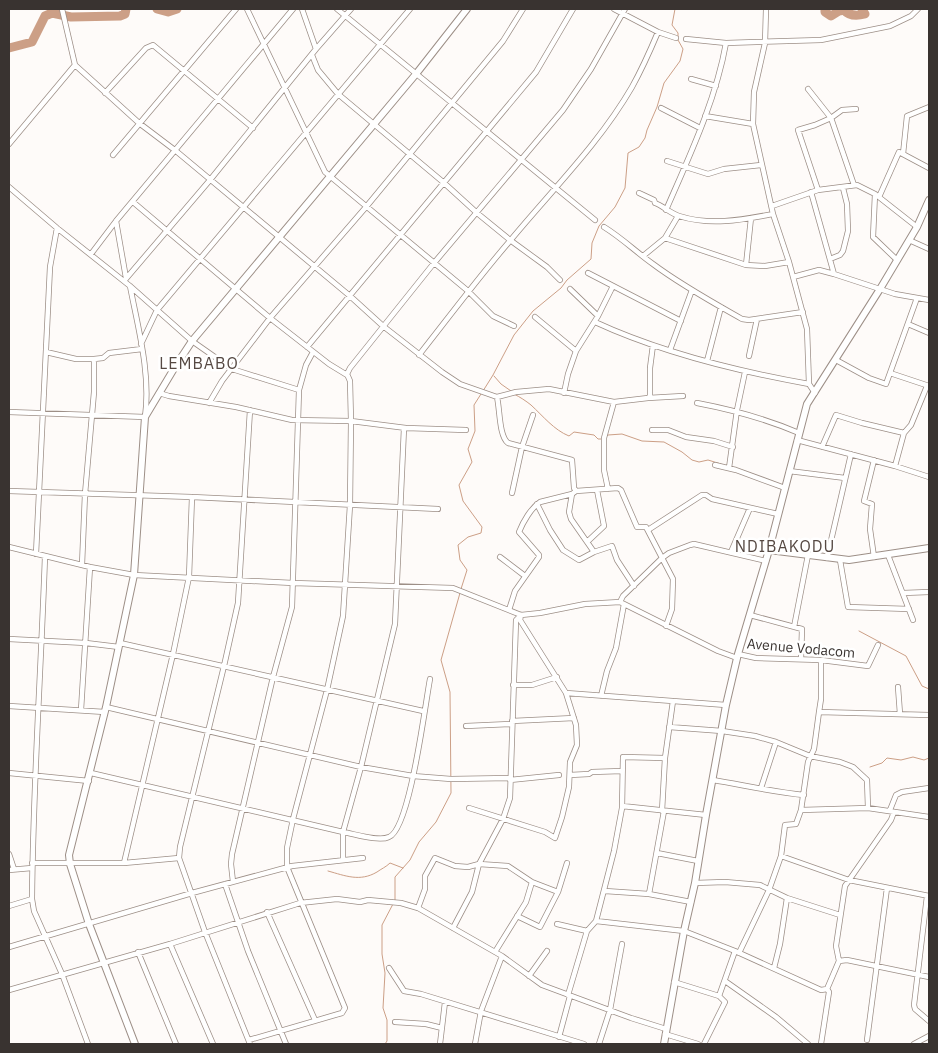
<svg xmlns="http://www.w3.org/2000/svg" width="938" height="1053" font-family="'IBM Plex Sans',sans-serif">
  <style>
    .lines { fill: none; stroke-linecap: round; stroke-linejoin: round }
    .stream { stroke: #cc9f86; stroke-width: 1 }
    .river { stroke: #cc9f86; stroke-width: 9 }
    .street-casing { stroke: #9d8f87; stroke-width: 6 }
    .secondary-casing { stroke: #9d8f87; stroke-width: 8 }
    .street { stroke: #fff; stroke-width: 4.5 }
    .secondary { stroke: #fff; stroke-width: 6 }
    .labels { text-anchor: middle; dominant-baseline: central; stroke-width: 5; stroke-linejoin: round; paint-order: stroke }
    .street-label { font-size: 14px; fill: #393330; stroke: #fff }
    .quarter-label { font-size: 16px; letter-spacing: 1px; fill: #564943; stroke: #fff }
  </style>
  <rect width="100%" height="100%" fill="#fefbf9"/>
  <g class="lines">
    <!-- stream -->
    <path class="stream" d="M494 376 501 384 511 391
      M483 391 493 375 514 335 533 311 561 288 567 280 591 259 592 243 599 226 615 207 625 188 628 153 639 147 645 138 647 130 657 107 664 83 680 61 683 49 678 40V33L672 25 675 9
      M514 394C520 397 526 401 531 405 543 416 554 430 569 436L574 432 594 435 598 439H602
      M606 437 608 435 622 434 642 441 664 442 682 452 692 460 699 462 708 460 721 464
      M461 589 467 570 460 560 458 545 468 537 481 533 482 527 463 501 459 485 472 462 468 449 475 431 474 405 481 394
      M859 631 906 656 922 686 929 689
      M870 767 882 763 887 758 901 760 913 757 924 760 929 758
      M328 871C346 876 360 882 377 872 381 869 386 867 390 863L403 868
      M395 900V877L410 860 419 842 436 822 451 793 450 692 441 660 460 593
      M385 1044 387 1041V1020L383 1008 385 973 382 954V925L393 904"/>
    <!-- river -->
    <path class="river" d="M157 9 168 12 177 9
      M825 9V12L831 16 839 11 844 10C849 16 857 16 865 14L862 9
      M9 48 32 42 45 16 52 13 71 17 120 16 125 14 126 9"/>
    <!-- street casing -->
    <g class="street-casing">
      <path id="street" d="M62 9 75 65 85 74 139 123 176 151 350 296 383 326 442 372 460 384 497 397 516 392 549 389 614 402 648 398 650 396V368L653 345
        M247 9 325 172 468 291 493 316 514 326
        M302 9 316 49
        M337 9 595 220
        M614 9 658 32 676 38
        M766 9 765 43 754 92 753 124 773 214 789 262 807 329 809 384 815 393
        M686 39 726 43 821 40 890 26 911 16 918 9
        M312 55 318 70 338 94 443 182 477 213 510 240 547 267 560 280
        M691 79 716 86
        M808 89 831 118 854 185
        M105 93 146 48 153 45 253 128
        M661 108 700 128
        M705 116 753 124
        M9 144 75 65
        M903 154 907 116 929 107
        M113 155 236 9
        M667 161 708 174 724 169 761 165
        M9 187 57 228 130 286 192 341 232 369 299 390
        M818 190 798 130 815 125 831 118 842 110 856 109
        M811 192 834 274
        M639 193 654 200 655 203C663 206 670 213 679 216 711 226 741 220 773 214
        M875 194 873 237 897 260
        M879 197 899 152 929 168
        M133 202 270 318 329 364 347 375
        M772 206 818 190 857 185 875 194 917 227
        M666 210C689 157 716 100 726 43
        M116 221 126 278
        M604 227C622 238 636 252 653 264 681 285 712 302 742 319L749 320 803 312
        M665 238 746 265 765 266 789 262
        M909 240 929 249
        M91 254 116 221 293 9
        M643 256 665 238 678 216
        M830 259 840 255 843 251 848 231 847 204 843 188
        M746 265 751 218
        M588 273 681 321
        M793 277 819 270 834 274 895 294 929 300
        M124 281 210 180 316 49 351 9
        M570 289 598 316
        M535 317 576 351
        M595 322C662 353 736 371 809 384
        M908 324 929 333
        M141 344 157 310 410 9
        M307 347 536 72 573 9
        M670 350 692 290
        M46 352 76 359H94L103 358 109 353 142 349
        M419 355C449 317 478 278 509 242 551 191 599 144 632 87 642 69 650 51 658 32
        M749 356 757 319
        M836 360 869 378 886 384 917 298
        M707 361 721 307
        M890 373 929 386
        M159 393 169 396 236 407 292 420 351 421 406 428 466 430
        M564 393 568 374 576 351 598 316 613 286
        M497 397C500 410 499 436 508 443L572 460 574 488 576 491 618 488 621 490 637 527H646L673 579 672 609 666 626
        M648 398 683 396
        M209 403 222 381 270 318 366 207 503 41 523 9
        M697 403C734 410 764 418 799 433
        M250 410 238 603 224 666 180 847 179 858 205 932 250 1044
        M9 412 145 417C151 374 138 328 130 286
        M652 430H668L686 437 714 441 733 447
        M797 440 895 466 929 477
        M822 447 836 415 862 423 904 433
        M874 460 864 501 872 504 870 529 874 557
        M715 465 736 470 785 488
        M895 466 904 433 911 425 927 386
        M729 468 737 410 745 372
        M789 471 845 478
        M608 489 604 470V438L614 402
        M9 491 192 497 438 509
        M512 493 522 447 533 415
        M572 494 569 512 571 519 594 552 612 546 617 560 634 586
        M537 504 550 530 563 550 579 560 594 552
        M648 530 702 495H706L712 499 778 514
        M587 542 604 526 597 490
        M9 547 90 567 134 575 293 583 453 588 521 615 540 613 585 604 620 602 718 651 737 658
        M731 552 750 508
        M36 554 50 267 57 228
        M888 555 913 620
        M45 556C41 671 33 785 32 899L34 911 62 974 88 1044
        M500 557 525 576
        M827 558 851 454
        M840 560 848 607 909 609
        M82 565 85 494 94 392V359
        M903 593 929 592
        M620 602 623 596 662 558 669 553 690 545 694 544 766 561
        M509 610 515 591 539 557V555L519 532C523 522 531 508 540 502L572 494 576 491
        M750 615 802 629 801 659
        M794 627 808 555
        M9 639 86 643 119 647
        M120 643 423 711
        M738 654 756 658 821 660 868 666 878 645
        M513 685H532L557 677
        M898 687 900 714
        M566 693 726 705
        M601 696 607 671 616 648 624 604
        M9 706 105 712
        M106 707 361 767 413 776 451 779 510 778
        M81 710 90 567
        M819 712 929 715
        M512 721 574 718
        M466 726 512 724
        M669 727 722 731 755 736 776 742 810 756 840 762 853 767 867 780 868 808
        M9 773 89 781
        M91 773 343 832C355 834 379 842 389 837 410 829 425 705 430 679
        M570 775 589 774 592 772 622 771
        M510 780 559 775
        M713 780C743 785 773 792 804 795
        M761 788 776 742
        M622 806 706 815
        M469 808 545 832 555 838 562 817 569 787 570 762 577 745 576 725 566 693 520 620 521 615
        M801 810 868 808 929 817
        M890 810 896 795 902 792 929 788
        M662 811 665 758 673 701
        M657 853 698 861
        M9 854 14 869
        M781 856 849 880 929 896
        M343 860V832L361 767 395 624 404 428
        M32 863H124L179 858
        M124 863 173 654 189 577 192 497
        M9 870 32 868
        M233 882 231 864 232 854 273 677 292 607 299 390 306 365 313 352
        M695 883 725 882 760 885 787 898 840 915
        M225 884 248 951 286 1044
        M605 891 649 894 691 902
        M649 894 664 811
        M927 896 914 1005 915 1009 929 1021
        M9 906 32 899
        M418 908 425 889V876L435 858 455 866 468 867 479 864 508 866 532 882 558 892
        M267 912 315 1020
        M517 916 540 927 558 892 567 863
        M596 921 684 931 735 951 821 990 827 989 839 961 847 960 929 977
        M557 924 587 931
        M453 928 472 892 479 864 503 819 510 798 516 620 521 615
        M170 944 213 1044
        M9 947 192 893 292 866 363 858
        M138 952 176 1044
        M495 952 526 902 532 882
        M739 953 769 890 781 856 785 825 796 824 801 810 808 762 814 749 819 712 821 699V660
        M839 961 836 946 845 886 891 820 894 812
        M389 968 404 991 421 994 584 1044
        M774 968 780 944 787 898
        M529 976 547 951
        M725 981 776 1017 808 1044
        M674 982 719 996
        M9 990 170 944 300 903 337 899 360 902 368 900 401 903 418 908 502 956 542 985 631 1018 666 1029
        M568 995 587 931 596 921 614 851 622 808 623 757 665 758
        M395 1022 426 1024 442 1028
        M665 1034 698 1044
        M559 1037 570 996
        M249 1040 342 1013 345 1008 287 867V848L293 819 327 690 343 616 350 505 351 421 350 381 347 374 350 368 434 263 563 110 591 69 625 9
        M867 1040 887 888
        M440 1044 445 1002
        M475 1044 481 1011 502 956
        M599 1044 610 1010 622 944
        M704 1044 725 1002 719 996 735 951
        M821 1044 829 992 827 989
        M914 1044 929 1036"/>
    </g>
    <!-- secondary casing -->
    <g class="secondary-casing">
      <path id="secondary" d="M769 550 849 560 929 548
        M135 1044 89 924 70 864 69 855 106 707 134 575 145 417 175 367 192 341 416 74 467 9
        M664 1044 684 931 695 883 706 815 726 705 738 654 769 550 807 404 880 289 917 227 929 200"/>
    </g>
    <!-- street -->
    <use href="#street" class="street"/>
    <!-- secondary -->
    <use href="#secondary" class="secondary"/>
  </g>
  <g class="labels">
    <!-- street labels -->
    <g class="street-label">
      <text transform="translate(801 648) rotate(5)">Avenue Vodacom</text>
    </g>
    <!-- quarter labels -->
    <g class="quarter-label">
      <text x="199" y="363">LEMBABO</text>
      <text x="785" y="546">NDIBAKODU</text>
    </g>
  </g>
  <!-- border -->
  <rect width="938" height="1053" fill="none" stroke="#393330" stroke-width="20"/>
</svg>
